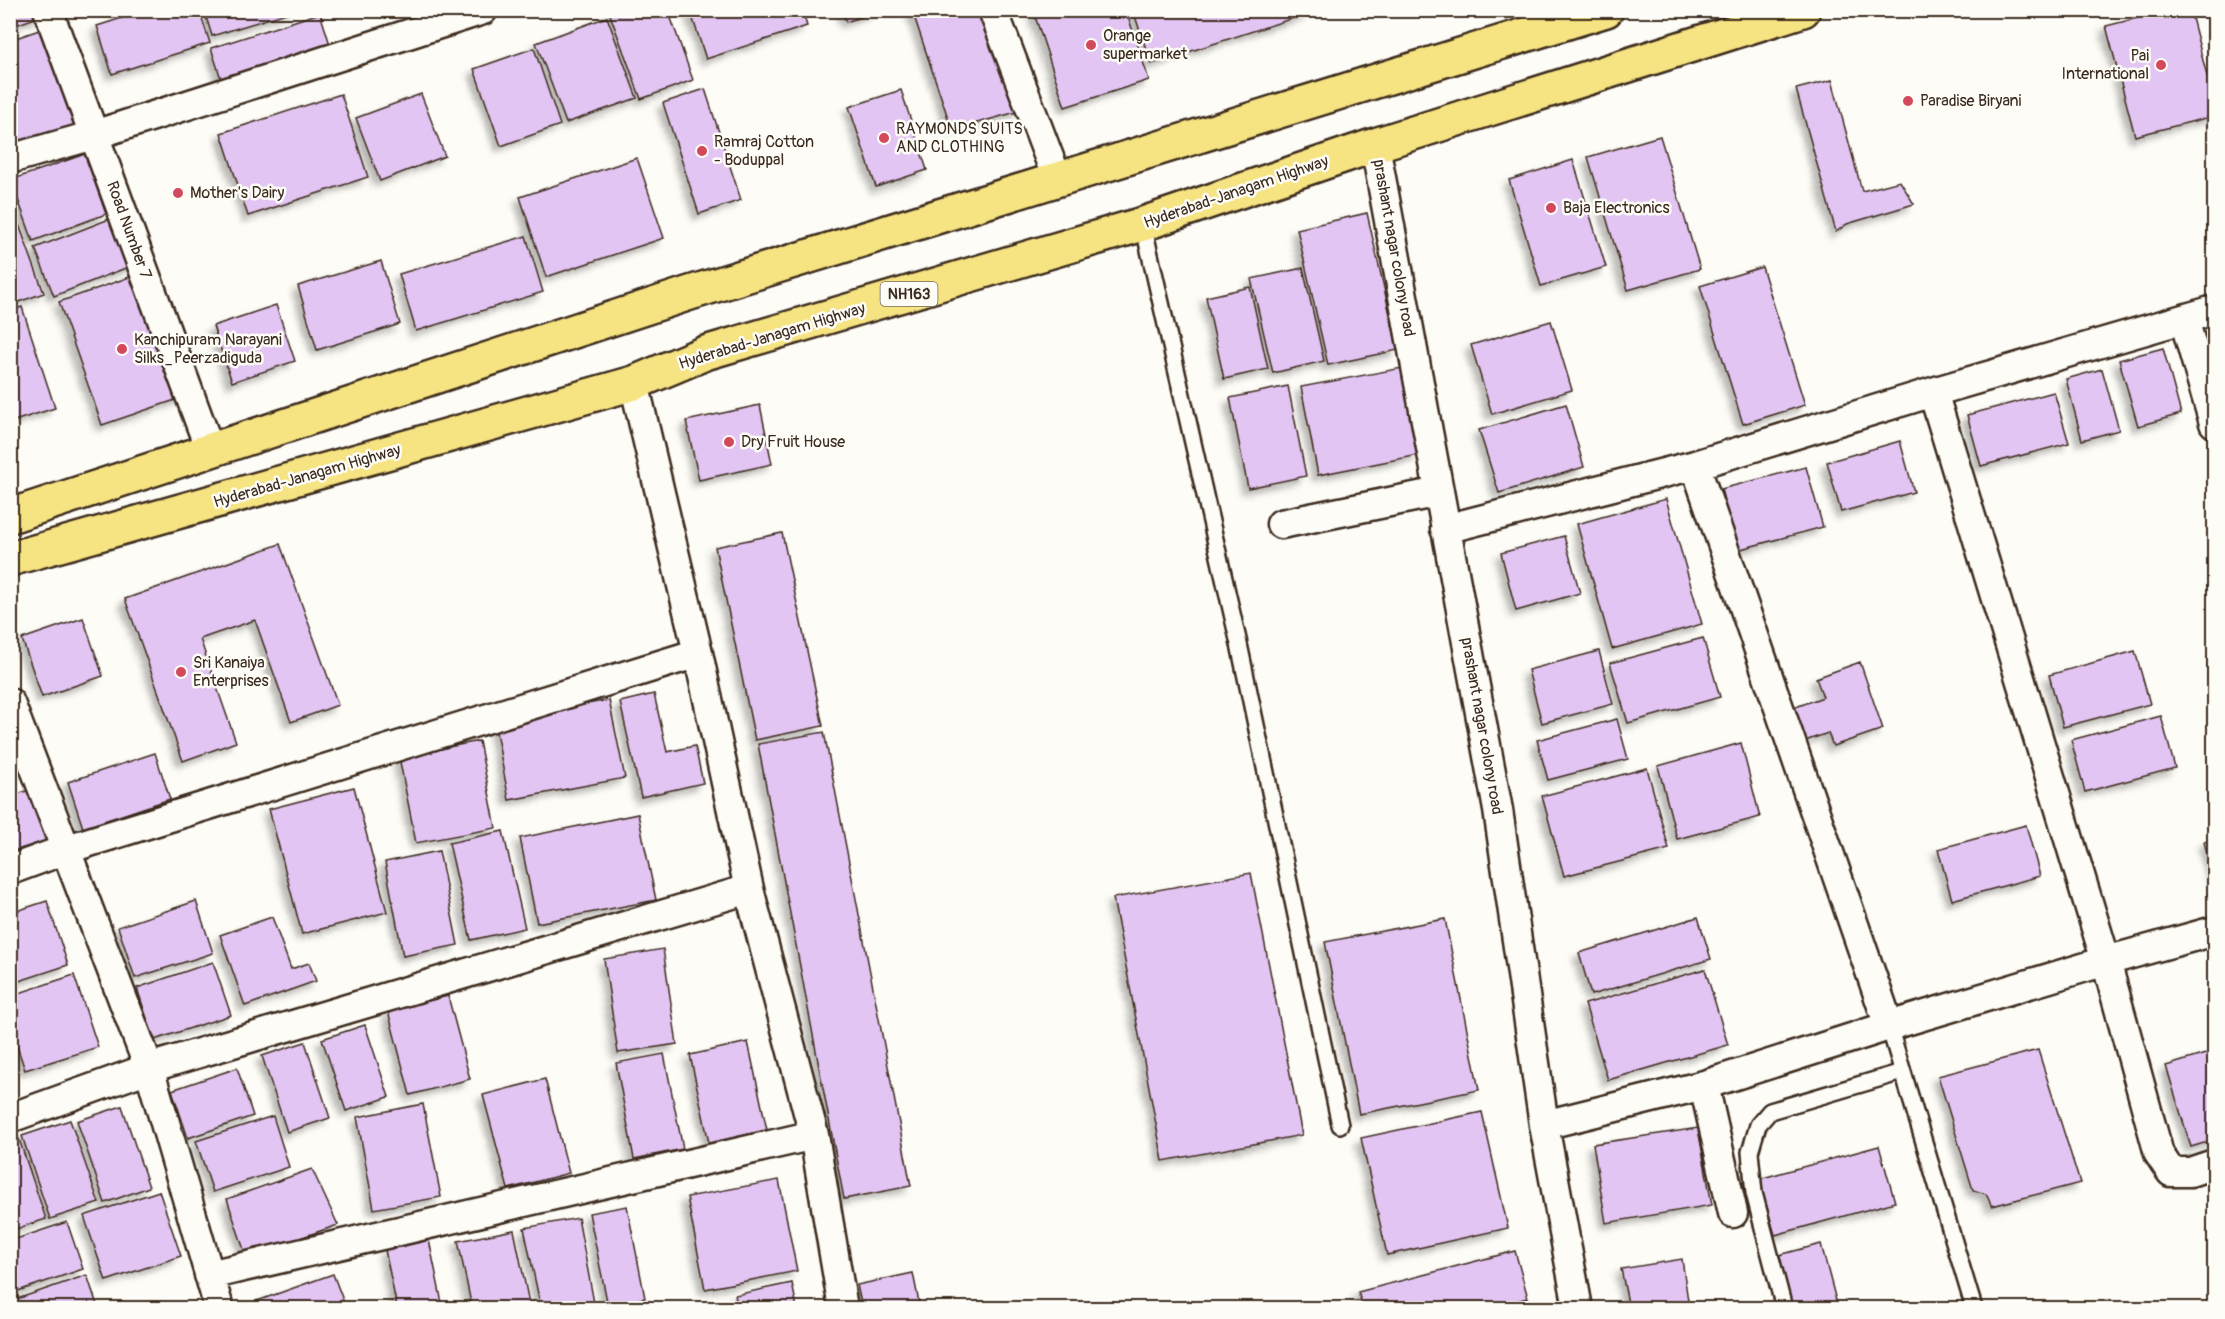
<svg xmlns="http://www.w3.org/2000/svg" width="2225" height="1319" font-family="Pangolin,sans-serif">
  <style>
    .building { fill: #e3c5f3; stroke: #3b2a1e; stroke-width: 1.5; filter: url(#shadow) }
    .lines { fill: none; stroke-linecap: round; stroke-linejoin: round }
    .lane-casing { stroke: #3b2a1e; stroke-width: 20 }
    .street-casing { stroke: #3b2a1e; stroke-width: 33 }
    .highway-casing { stroke: #3b2a1e; stroke-width: 38 }
    .lane { stroke: #fdfcf7; stroke-width: 15 }
    .street { stroke: #fdfcf7; stroke-width: 28 }
    .highway { stroke: #f6e381; stroke-width: 33 }
    .poi-dot { fill: #d1495b; stroke: #fdfcf7; stroke-width: 2 }
    .labels { text-anchor: middle; dominant-baseline: central; stroke-width: 5; stroke-linejoin: round; paint-order: stroke }
    .shield { fill: #fdfcf7; stroke: #75695f; stroke-width: 1.5 }
    .shield-label { font-size: 15px; font-weight: bold; fill: #3b2a1e }
    .poi-label { font-size: 16px; fill: #3b2a1e; stroke: #fdfcf7; text-anchor: start }
    .street-label { font-size: 16px; fill: #3b2a1e; stroke: #fdfcf7 }
  </style>
  <defs>
    <filter id="shadow"><feDropShadow dx="-5.5" dy="5.5" stdDeviation="3" flood-color="#0004"/></filter>
  </defs>
  <rect width="100%" height="100%" fill="#fdfcf7"/>
  <filter id="ink" filterUnits="userSpaceOnUse"><feTurbulence type="fractalNoise" baseFrequency=".0167" numOctaves="2"/><feDisplacementMap in="SourceGraphic" scale="12" xChannelSelector="R" yChannelSelector="G"/><feConvolveMatrix kernelMatrix="1 2 1 2 8 2 1 2 1" color-interpolation-filters="sRGB"/></filter>
  <g filter="url(#ink)">
    <!-- building -->
    <path class="building" d="M10 10H39L41 16 10 27Z
      M147 10H199L210 43 112 74 97 26Z
      M204 10H296L212 36Z
      M613 10H668L693 80 641 99 609 12Z
      M690 10H802L807 26 706 59Z
      M842 10H881L846 22Z
      M912 10H983L1020 111 952 130Z
      M1033 10H1126L1149 80 1065 107Z
      M1133 10H1308L1309 13 1151 64Z
      M2169 10H2190L2214 103V116L2135 136 2106 26Z
      M320 13 334 57 225 91 211 48Z
      M607 17 637 98 566 123 536 43Z
      M48 27 81 125 15 147 10 132V40Z
      M534 48 560 125 501 146 474 69Z
      M1832 80 1862 191 1900 181 1914 204 1847 224 1836 232 1796 89Z
      M705 89 741 200 699 214 663 103Z
      M901 90 927 170 876 187 849 107Z
      M341 94 368 177 248 216 221 133Z
      M421 94 445 156 380 181 356 118Z
      M1660 136 1700 269 1628 290 1588 157Z
      M85 154 106 214 33 241 11 180Z
      M637 158 664 238 546 277 520 197Z
      M1573 160 1606 267 1541 286 1509 180Z
      M10 200 44 293 10 305Z
      M1367 213 1398 350 1328 365 1297 229Z
      M117 216 136 264 54 296 35 248Z
      M526 236 543 292 416 331 399 274Z
      M381 261 400 324 317 350 298 286Z
      M1762 267 1805 405 1743 424 1700 286Z
      M1303 268 1324 361 1273 373 1251 279Z
      M141 273 184 397 102 425 59 302Z
      M1250 287 1268 369 1224 379 1206 297Z
      M276 305 295 361 232 382 213 326Z
      M22 307 55 408 14 421 10 410V311Z
      M1551 321 1572 390 1492 414 1471 345Z
      M2163 348 2181 414 2138 426 2119 360Z
      M1402 368 1419 455 1318 475 1301 387Z
      M2102 369 2119 430 2082 440 2066 379Z
      M1288 386 1306 476 1248 488 1230 398Z
      M2054 392 2069 443 1981 466 1967 415Z
      M1566 404 1584 467 1499 493 1479 430Z
      M760 405 772 464 699 480 686 421Z
      M1900 441 1914 492 1841 512 1827 462Z
      M1806 467 1823 527 1737 550 1721 489Z
      M1666 499 1702 624 1612 649 1577 524Z
      M782 533 823 726 755 740 715 547Z
      M1564 536 1580 593 1516 611 1501 553Z
      M280 544 338 705 291 722 255 620 200 639 236 742 183 761 125 599Z
      M83 618 103 676 42 697 22 639Z
      M1703 638 1720 697 1628 723 1610 663Z
      M1599 651 1613 704 1542 723 1528 670Z
      M2135 651 2150 704 2063 727 2049 675Z
      M1860 662 1883 729 1833 746 1828 733 1805 741 1793 708 1823 697 1816 678Z
      M654 694 667 752 695 746 703 783 641 797 620 702Z
      M609 700 625 778 509 800 494 721Z
      M2161 716 2175 768 2085 792 2071 740Z
      M1617 719 1628 759 1548 780 1537 740Z
      M824 732 911 1186 844 1199 758 744Z
      M479 741 496 828 416 843 399 757Z
      M1741 743 1760 817 1677 839 1658 766Z
      M155 753 170 799 83 828 68 782Z
      M1647 768 1669 849 1564 876 1542 796Z
      M354 787 387 912 302 934 269 809Z
      M33 789 49 840 10 852V796Z
      M638 814 656 900 537 923 520 838Z
      M2026 825 2040 876 1952 900 1938 849Z
      M503 831 525 928 471 940 449 843Z
      M2214 840V879L2204 842Z
      M439 851 458 945 403 956 385 862Z
      M1251 873 1302 1135 1163 1161 1113 898Z
      M47 901 68 965 10 984V913Z
      M196 901 213 953 135 978 118 927Z
      M272 917 291 969 309 963 316 981 245 1006 220 935Z
      M1698 917 1711 959 1591 995 1579 953Z
      M1445 919 1479 1090 1359 1114 1325 942Z
      M663 949 677 1044 618 1053 604 959Z
      M213 962 231 1015 154 1040 137 988Z
      M1705 969 1728 1045 1608 1080 1585 1004Z
      M74 975 98 1047 25 1070 10 1025V996Z
      M448 996 470 1079 410 1095 388 1011Z
      M365 1025 389 1097 346 1111 322 1039Z
      M305 1042 330 1118 287 1132 262 1056Z
      M748 1042 767 1130 709 1143 690 1055Z
      M2038 1050 2080 1183 1992 1206 1986 1194 1973 1190 1938 1076Z
      M2212 1052 2214 1059V1140L2191 1147 2166 1066Z
      M664 1054 683 1149 634 1159 616 1063Z
      M237 1068 253 1116 188 1138 172 1090Z
      M545 1079 569 1173 508 1189 483 1095Z
      M423 1104 441 1197 374 1209 357 1117Z
      M122 1106 149 1187 105 1203 77 1121Z
      M1482 1112 1508 1228 1387 1255 1361 1138Z
      M273 1116 289 1167 213 1192 196 1141Z
      M70 1120 99 1203 50 1219 22 1136Z
      M1698 1128 1712 1205 1606 1223 1593 1144Z
      M19 1139 46 1219 10 1231V1142Z
      M1879 1146 1895 1202 1775 1235 1759 1179Z
      M312 1169 338 1225 246 1256 227 1199Z
      M779 1180 797 1271 705 1289 687 1197Z
      M159 1191 181 1256 106 1281 84 1216Z
      M627 1206 645 1298 608 1306 589 1213Z
      M578 1218 595 1308H541L524 1228Z
      M67 1222 83 1269 12 1293 10 1287V1241Z
      M514 1230 530 1308H472L458 1241Z
      M429 1240 443 1308H397L385 1250Z
      M1821 1244 1838 1308H1793L1779 1255Z
      M1515 1251 1528 1298 1486 1308H1363L1358 1292Z
      M1682 1259 1689 1308H1629L1621 1269Z
      M913 1273 920 1308H862L857 1285Z
      M333 1274 346 1308H259L257 1301Z
      M87 1275 98 1308H20L17 1299Z
      M792 1283 797 1308H738L735 1295Z"/>
    <g class="lines">
      <!-- lane casing -->
      <g class="lane-casing">
        <path id="lane" d="M1143 224 1239 644 1340 1125
          M1889 1026 1974 1308
          M1784 1308 1754 1193 1750 1152 1758 1125 1770 1111 1902 1072"/>
      </g>
      <!-- street casing -->
      <g class="street-casing">
        <path id="street" d="M48 10 210 450
          M993 10 1058 181
          M1375 145 1498 810 1544 1125 1578 1308
          M10 159 94 135 483 10
          M2184 319 2214 423
          M634 383 698 653 749 889 814 1135 843 1308
          M1933 392 2106 961 2159 1154 2171 1172H2190L2214 1164
          M1695 465 1889 1026
          M1281 524 1439 492
          M1445 529 1695 465 1933 392 2214 310
          M10 703 149 1068 219 1308
          M10 870 67 849 698 653
          M1704 1085 1733 1213
          M10 1118 149 1068 749 889
          M1544 1125 1704 1085 1889 1026 2106 961 2214 931
          M209 1275 814 1135"/>
      </g>
      <!-- highway casing -->
      <g class="highway-casing">
        <path id="highway" d="M10 516 690 293 1606 10
          M10 559 634 383 705 353 1143 224 1375 145 1803 10"/>
      </g>
      <!-- lane -->
      <use href="#lane" class="lane"/>
      <!-- street -->
      <use href="#street" class="street"/>
      <!-- highway -->
      <use href="#highway" class="highway"/>
    </g>
  </g>
  <!-- markers -->
  <g class="poi-dot">
    <circle cx="1091" cy="45" r="6"/>
    <circle cx="2161" cy="65" r="6"/>
    <circle cx="1908" cy="101" r="6"/>
    <circle cx="884" cy="138" r="6"/>
    <circle cx="702" cy="151" r="6"/>
    <circle cx="178" cy="193" r="6"/>
    <circle cx="1551" cy="208" r="6"/>
    <circle cx="122" cy="349" r="6"/>
    <circle cx="729" cy="442" r="6"/>
    <circle cx="181" cy="672" r="6"/>
  </g>
  <g class="labels">
    <!-- shield labels -->
    <rect class="shield" x="880.5" y="282" width="57" height="24" rx="4.5"/>
    <g class="shield-label">
      <text x="909" y="294">NH163</text>
    </g>
    <!-- poi labels -->
    <g class="poi-label">
      <text x="1103" y="36">Orange<tspan x="1103" dy="18">supermarket</tspan></text>
      <text x="2149" y="56" text-anchor="end">Pai<tspan x="2149" dy="18">International</tspan></text>
      <text x="1920" y="101">Paradise Biryani</text>
      <text x="896" y="129">RAYMONDS SUITS<tspan x="896" dy="18">AND CLOTHING</tspan></text>
      <text x="714" y="142">Ramraj Cotton<tspan x="714" dy="18">- Boduppal</tspan></text>
      <text x="190" y="193">Mother's Dairy</text>
      <text x="1563" y="208">Baja Electronics</text>
      <text x="134" y="340">Kanchipuram Narayani<tspan x="134" dy="18">Silks_Peerzadiguda</tspan></text>
      <text x="741" y="442">Dry Fruit House</text>
      <text x="193" y="663">Sri Kanaiya<tspan x="193" dy="18">Enterprises</tspan></text>
    </g>
    <!-- street labels -->
    <g class="street-label">
      <text transform="translate(1236 192) rotate(-19)">Hyderabad-Janagam Highway</text>
      <text transform="translate(129 230) rotate(70)">Road Number 7</text>
      <text transform="translate(1394 248) rotate(80)">prashant nagar colony road</text>
      <text transform="translate(772 336) rotate(-17)">Hyderabad-Janagam Highway</text>
      <text transform="translate(307 476) rotate(-16)">Hyderabad-Janagam Highway</text>
      <text transform="translate(1482 726) rotate(80)">prashant nagar colony road</text>
    </g>
  </g>
  <!-- margin -->
  <rect width="2225" height="1319" fill="none" stroke="#fdfcf7" stroke-width="36"/>
  <rect x="18" y="18" width="2189" height="1283" fill="none" stroke="#3b2a1e" stroke-width="2" filter="url(#ink)"/>
</svg>
